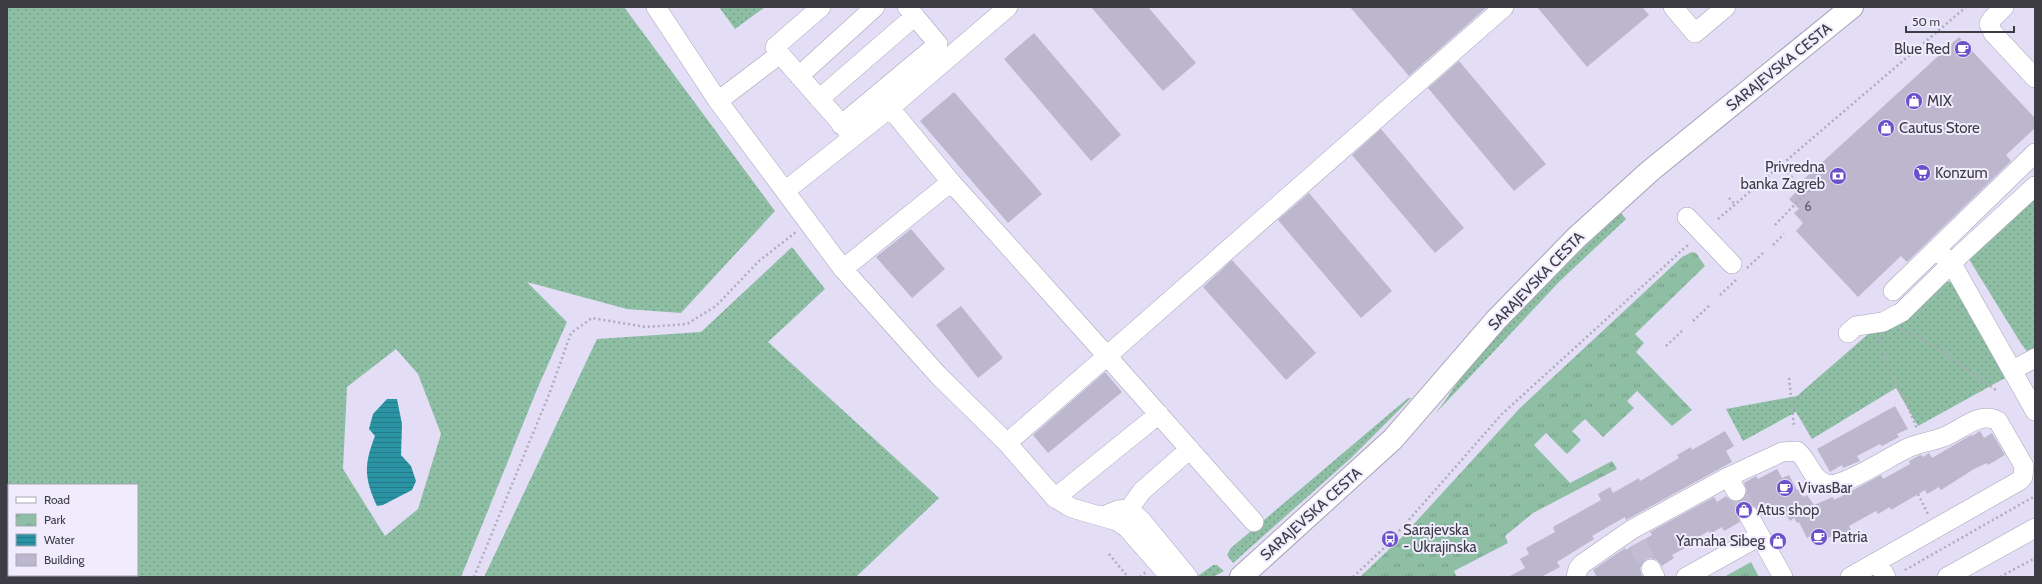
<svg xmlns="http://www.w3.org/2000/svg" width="2042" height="584" font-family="Cabin,sans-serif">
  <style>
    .grass { fill: url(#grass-dots); fill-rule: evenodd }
    .park { fill: url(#park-tufts) }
    .water { fill: url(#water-rules) }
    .building { fill: #bcb7cd }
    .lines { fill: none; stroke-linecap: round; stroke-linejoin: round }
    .minor-tunnel { stroke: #c2bdd2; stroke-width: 19; stroke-dasharray: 19 10; stroke-linecap: butt }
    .minor-casing { stroke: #a7a2b7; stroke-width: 20 }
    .major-casing { stroke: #a7a2b7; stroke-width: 24 }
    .path { stroke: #afabbd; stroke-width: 2.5; stroke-dasharray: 2 3; stroke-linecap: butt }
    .minor { stroke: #fff; stroke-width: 19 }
    .major { stroke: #fff; stroke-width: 22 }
    .labels { text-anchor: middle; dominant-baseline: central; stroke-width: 4; stroke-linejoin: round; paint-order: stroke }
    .number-label { font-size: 13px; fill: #5d5a66 }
    .poi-label { font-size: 15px; fill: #3d3b44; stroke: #f0ecfe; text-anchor: start }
    .street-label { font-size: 15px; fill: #3d3b44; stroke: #f0ecfe }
  </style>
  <defs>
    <pattern id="grass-dots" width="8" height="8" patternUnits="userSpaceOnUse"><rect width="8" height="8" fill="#8ebea4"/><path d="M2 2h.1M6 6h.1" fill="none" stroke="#759c87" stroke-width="1.8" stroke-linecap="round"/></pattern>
    <pattern id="park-tufts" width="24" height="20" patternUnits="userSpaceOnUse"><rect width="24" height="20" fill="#8ebea4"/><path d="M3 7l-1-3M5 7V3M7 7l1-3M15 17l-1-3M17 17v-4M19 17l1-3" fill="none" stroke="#759c87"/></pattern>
    <pattern id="water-rules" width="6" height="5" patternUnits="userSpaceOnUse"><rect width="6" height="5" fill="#2a94a5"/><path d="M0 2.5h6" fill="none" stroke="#257a88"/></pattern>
  </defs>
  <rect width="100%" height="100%" fill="#e3def5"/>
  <!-- grass -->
  <path class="grass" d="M7 7H624L775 211 681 313 627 309 527 282 567 322 538 387 461 577H7ZM396 349 418 374 441 434 418 509 385 536 343 469 347 387ZM9 485H137V575H9Z
    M719 7H765L735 29Z
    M2035 193V352L2030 355 2022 345 1967 256Z
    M1620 212 1626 219 1560 281 1435 414C1447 399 1457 382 1469 367 1513 312 1570 262 1620 212Z
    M792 247 825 289 768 342 939 498 856 577H484L597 339 701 332Z
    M1943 281 1953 282 2005 378 1918 426 1896 388 1812 439 1796 412 1743 441 1726 409 1797 396 1874 329 1892 328Z
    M1408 398H1411L1351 458 1233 563 1227 555 1231 548Z
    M1213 565H1217L1224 571 1213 577 1198 576Z"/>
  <!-- park -->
  <path class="park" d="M1692 252 1696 253 1705 266 1635 334 1644 343 1636 352 1692 410 1672 426 1637 391 1627 401 1634 408 1603 437 1585 419 1572 431 1581 440 1567 454 1546 433 1534 445 1570 483 1612 461 1617 469 1533 513 1505 536 1508 543 1454 571 1457 577H1360L1402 537 1520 408 1682 257Z
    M1751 562 1759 577H1724Z"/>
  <!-- water -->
  <path class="water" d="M387 399H397L402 424 401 455 411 466 416 481 412 490 383 505 377 506C364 478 364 464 375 436L369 429 373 414Z"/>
  <!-- building -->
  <path class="building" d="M1091 7H1148L1196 63 1163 91Z
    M1350 7H1487L1409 76Z
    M1537 7H1642L1649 15 1587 67Z
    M1034 33 1121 135 1091 161 1004 59Z
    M1959 37 2035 118V128L2006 155 2011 161 1907 262 1901 256 1858 297 1796 231 1803 223 1794 213 1799 209 1789 199 1806 182 1804 179Z
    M1459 61 1546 164 1514 191 1428 88Z
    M954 92 1042 194 1008 223 920 121Z
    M1381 129 1464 228 1435 253 1352 155Z
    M1309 193 1392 291 1361 318 1278 220Z
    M911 229 945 269 912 298 876 257Z
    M1232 260 1316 353 1286 380 1203 287Z
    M961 306 1003 358 978 378 936 325Z
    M1105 372 1122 392 1048 453 1033 435Z
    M1895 406 1908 429 1897 434 1899 437 1882 446 1880 444 1857 456 1860 461 1843 468 1842 465 1830 472 1817 449Z
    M1725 431 1734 446 1726 451 1732 462 1626 520 1625 517 1592 536 1594 539 1557 562 1560 567 1541 577H1508L1525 568 1520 559 1529 554 1526 548 1555 532 1553 527 1601 500 1598 494 1610 487 1613 493 1639 478 1640 481 1679 458 1677 455 1691 447 1692 450Z
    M1980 431 1984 438 1992 433 2005 455 1988 465 1987 463 1974 469 1941 490 1939 487 1927 494 1925 490 1891 510 1890 507 1878 514 1876 511 1849 526 1851 530 1840 536 1839 532 1817 544 1812 535 1807 538 1799 522 1797 523 1794 518 1790 521 1782 508 1776 512 1774 509 1762 516 1755 507 1749 505 1743 507 1739 511 1738 516 1740 522 1724 531 1722 527 1710 534 1709 531 1683 546 1685 548 1672 555 1674 558 1662 566 1657 560 1651 558 1646 559 1640 568 1642 576 1641 577H1597L1593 570 1625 548 1626 550 1652 535 1650 532 1714 497 1717 502 1726 496 1731 501H1741L1745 497 1747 491 1744 483 1756 476 1758 479 1777 469 1782 478 1789 475 1797 490 1799 489 1803 497 1807 495 1814 505 1833 497 1834 500 1842 496 1881 475 1883 479 1910 464 1909 461 1918 456 1921 455 1923 457 1929 453 1932 458 1971 435 1972 436Z"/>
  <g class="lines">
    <!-- minor-tunnel -->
    <path class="minor-tunnel" d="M1736 491 1749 516
      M1637 543 1651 569"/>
    <!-- minor casing -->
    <g class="minor-casing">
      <path id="minor" d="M656 7 718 101 843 269 938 375 1007 443 1055 498 1072 508 1117 521 1127 528 1170 577
        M1673 7 1695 33 1726 7
        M2004 7 1992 19 1989 24 1993 33 2035 78
        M780 54 775 47 821 7
        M799 76 875 7
        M819 99 915 16
        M718 101 780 54 853 137
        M890 108 951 182 1107 356 1007 443
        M841 125 938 44 907 7
        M785 191 890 108 1008 7
        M1687 217 1732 264
        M1943 256 1952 264 2035 411
        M843 269 951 182
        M1893 291 2035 153
        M1848 333 1856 326 1883 322 1902 312 1961 254 2035 186
        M2013 370 2035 358
        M1728 477 1736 491
        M1055 498 1159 414
        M1129 509 1142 491 1190 449
        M1103 516 1118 510 1129 509 1142 521 1188 577
        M1749 516 1783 577
        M1254 522 1107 356 1504 7
        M1877 562 1886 577
        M1651 569 1655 577
        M1576 577 1578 569 1582 564 1631 530 1728 477 1782 452 1797 451C1809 460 1811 480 1827 484 1844 488 1891 455 1910 447 1922 442 1936 441 1948 435 1963 428 1981 411 1998 421L2024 466 2023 477 2019 481 1850 577
        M1686 577 1760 536
        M1947 577 2035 528"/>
    </g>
    <!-- major casing -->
    <g class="major-casing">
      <path id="major" d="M1241 577 1393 439 1496 320 1576 238 1650 171 1852 7"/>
    </g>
    <!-- path -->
    <path class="path" d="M1781 165 1806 193 1812 188
      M1729 198 1735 204
      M1718 219 1966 7
      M1775 225 1806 193
      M1773 245 1784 234
      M1747 268 1763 253
      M1720 295 1736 280
      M1693 321 1710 305
      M1902 329 1939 349 1997 391
      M1879 338 1890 372 1906 402 1917 429
      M1666 346 1682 331
      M1789 378 1794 426
      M1918 494 1928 514
      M1109 554 1128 577
      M1905 570 2035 496
      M474 577 550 392 571 333 592 318 646 327 687 324 716 306 759 261 796 232
      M1140 577 1146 572
      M1353 577 1385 547 1502 414 1690 243
      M2000 577 2035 558"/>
    <!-- minor -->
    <use href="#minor" class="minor"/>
    <!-- major -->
    <use href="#major" class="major"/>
  </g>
  <!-- icons -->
  <defs>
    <g id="cafe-disc" transform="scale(0.9)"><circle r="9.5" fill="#6a50ca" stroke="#f0ecfe"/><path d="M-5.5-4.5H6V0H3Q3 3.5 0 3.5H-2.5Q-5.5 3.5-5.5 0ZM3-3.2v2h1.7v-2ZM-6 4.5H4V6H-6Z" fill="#fff"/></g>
    <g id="shop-disc" transform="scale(0.9)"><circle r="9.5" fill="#6a50ca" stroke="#f0ecfe"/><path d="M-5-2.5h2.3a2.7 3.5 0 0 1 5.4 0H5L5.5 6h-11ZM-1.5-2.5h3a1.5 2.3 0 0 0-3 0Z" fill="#fff"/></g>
    <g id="supermarket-disc" transform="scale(0.9)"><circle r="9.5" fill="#6a50ca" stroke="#f0ecfe"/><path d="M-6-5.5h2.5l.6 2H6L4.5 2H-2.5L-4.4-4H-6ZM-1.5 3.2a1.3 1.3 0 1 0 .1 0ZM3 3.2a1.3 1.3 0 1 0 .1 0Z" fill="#fff"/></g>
    <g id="bank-disc" transform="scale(0.9)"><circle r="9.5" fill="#6a50ca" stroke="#f0ecfe"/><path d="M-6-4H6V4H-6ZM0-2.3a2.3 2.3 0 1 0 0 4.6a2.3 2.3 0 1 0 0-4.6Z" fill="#fff"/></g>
    <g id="bus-disc" transform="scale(0.9)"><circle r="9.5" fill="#6a50ca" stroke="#f0ecfe"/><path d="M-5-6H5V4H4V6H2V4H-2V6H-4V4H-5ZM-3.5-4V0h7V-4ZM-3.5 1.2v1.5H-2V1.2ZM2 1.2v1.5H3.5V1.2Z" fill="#fff"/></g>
  </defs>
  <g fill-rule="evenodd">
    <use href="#cafe-disc" x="1963" y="49"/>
    <use href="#shop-disc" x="1914" y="101"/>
    <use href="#shop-disc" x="1886" y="128"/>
    <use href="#supermarket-disc" x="1922" y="173"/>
    <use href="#bank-disc" x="1838" y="176"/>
    <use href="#cafe-disc" x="1785" y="488"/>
    <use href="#shop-disc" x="1744" y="510"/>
    <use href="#cafe-disc" x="1819" y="537"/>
    <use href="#bus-disc" x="1390" y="539"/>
    <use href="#shop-disc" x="1778" y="541"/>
  </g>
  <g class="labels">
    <!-- number labels -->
    <g class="number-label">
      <text x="1808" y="206">6</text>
    </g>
    <!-- poi labels -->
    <g class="poi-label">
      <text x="1950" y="49" text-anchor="end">Blue Red</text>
      <text x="1927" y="101">MIX</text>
      <text x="1899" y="128">Cautus Store</text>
      <text x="1825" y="167" text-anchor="end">Privredna<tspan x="1825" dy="17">banka Zagreb</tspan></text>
      <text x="1935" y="173">Konzum</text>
      <text x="1798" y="488">VivasBar</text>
      <text x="1757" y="510">Atus shop</text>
      <text x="1403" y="530">Sarajevska<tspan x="1403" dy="17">- Ukrajinska</tspan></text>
      <text x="1832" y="537">Patria</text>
      <text x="1765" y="541" text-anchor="end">Yamaha Sibeg</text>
    </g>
    <!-- street labels -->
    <g class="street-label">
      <text transform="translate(1779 67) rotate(-39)">SARAJEVSKA CESTA</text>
      <text transform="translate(1536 281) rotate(-46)">SARAJEVSKA CESTA</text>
      <text transform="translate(1311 514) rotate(-42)">SARAJEVSKA CESTA</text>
    </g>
  </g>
  <!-- border -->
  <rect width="2042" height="584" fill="none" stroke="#3d3b44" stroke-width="16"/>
  <!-- legend -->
  <rect x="8" y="484" width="130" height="92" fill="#f0ecfe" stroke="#a8a5b4"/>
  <rect x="16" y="497" width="20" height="6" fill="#ffffff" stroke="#a8a5b4"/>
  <text x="44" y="504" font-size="12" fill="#3d3b44">Road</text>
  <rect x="16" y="514" width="20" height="12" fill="url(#park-tufts)" stroke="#a8a5b4"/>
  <text x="44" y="524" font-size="12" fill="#3d3b44">Park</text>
  <rect x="16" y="534" width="20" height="12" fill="url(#water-rules)" stroke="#a8a5b4"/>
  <text x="44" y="544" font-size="12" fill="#3d3b44">Water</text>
  <rect x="16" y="554" width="20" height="12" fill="#bcb7cd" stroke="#a8a5b4"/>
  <text x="44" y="564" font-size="12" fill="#3d3b44">Building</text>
  <!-- scale -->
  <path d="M1906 26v6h108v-6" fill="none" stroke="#3d3b44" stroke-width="2"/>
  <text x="1912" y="26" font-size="12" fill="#3d3b44" stroke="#f0ecfe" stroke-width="3" paint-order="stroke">50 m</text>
</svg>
